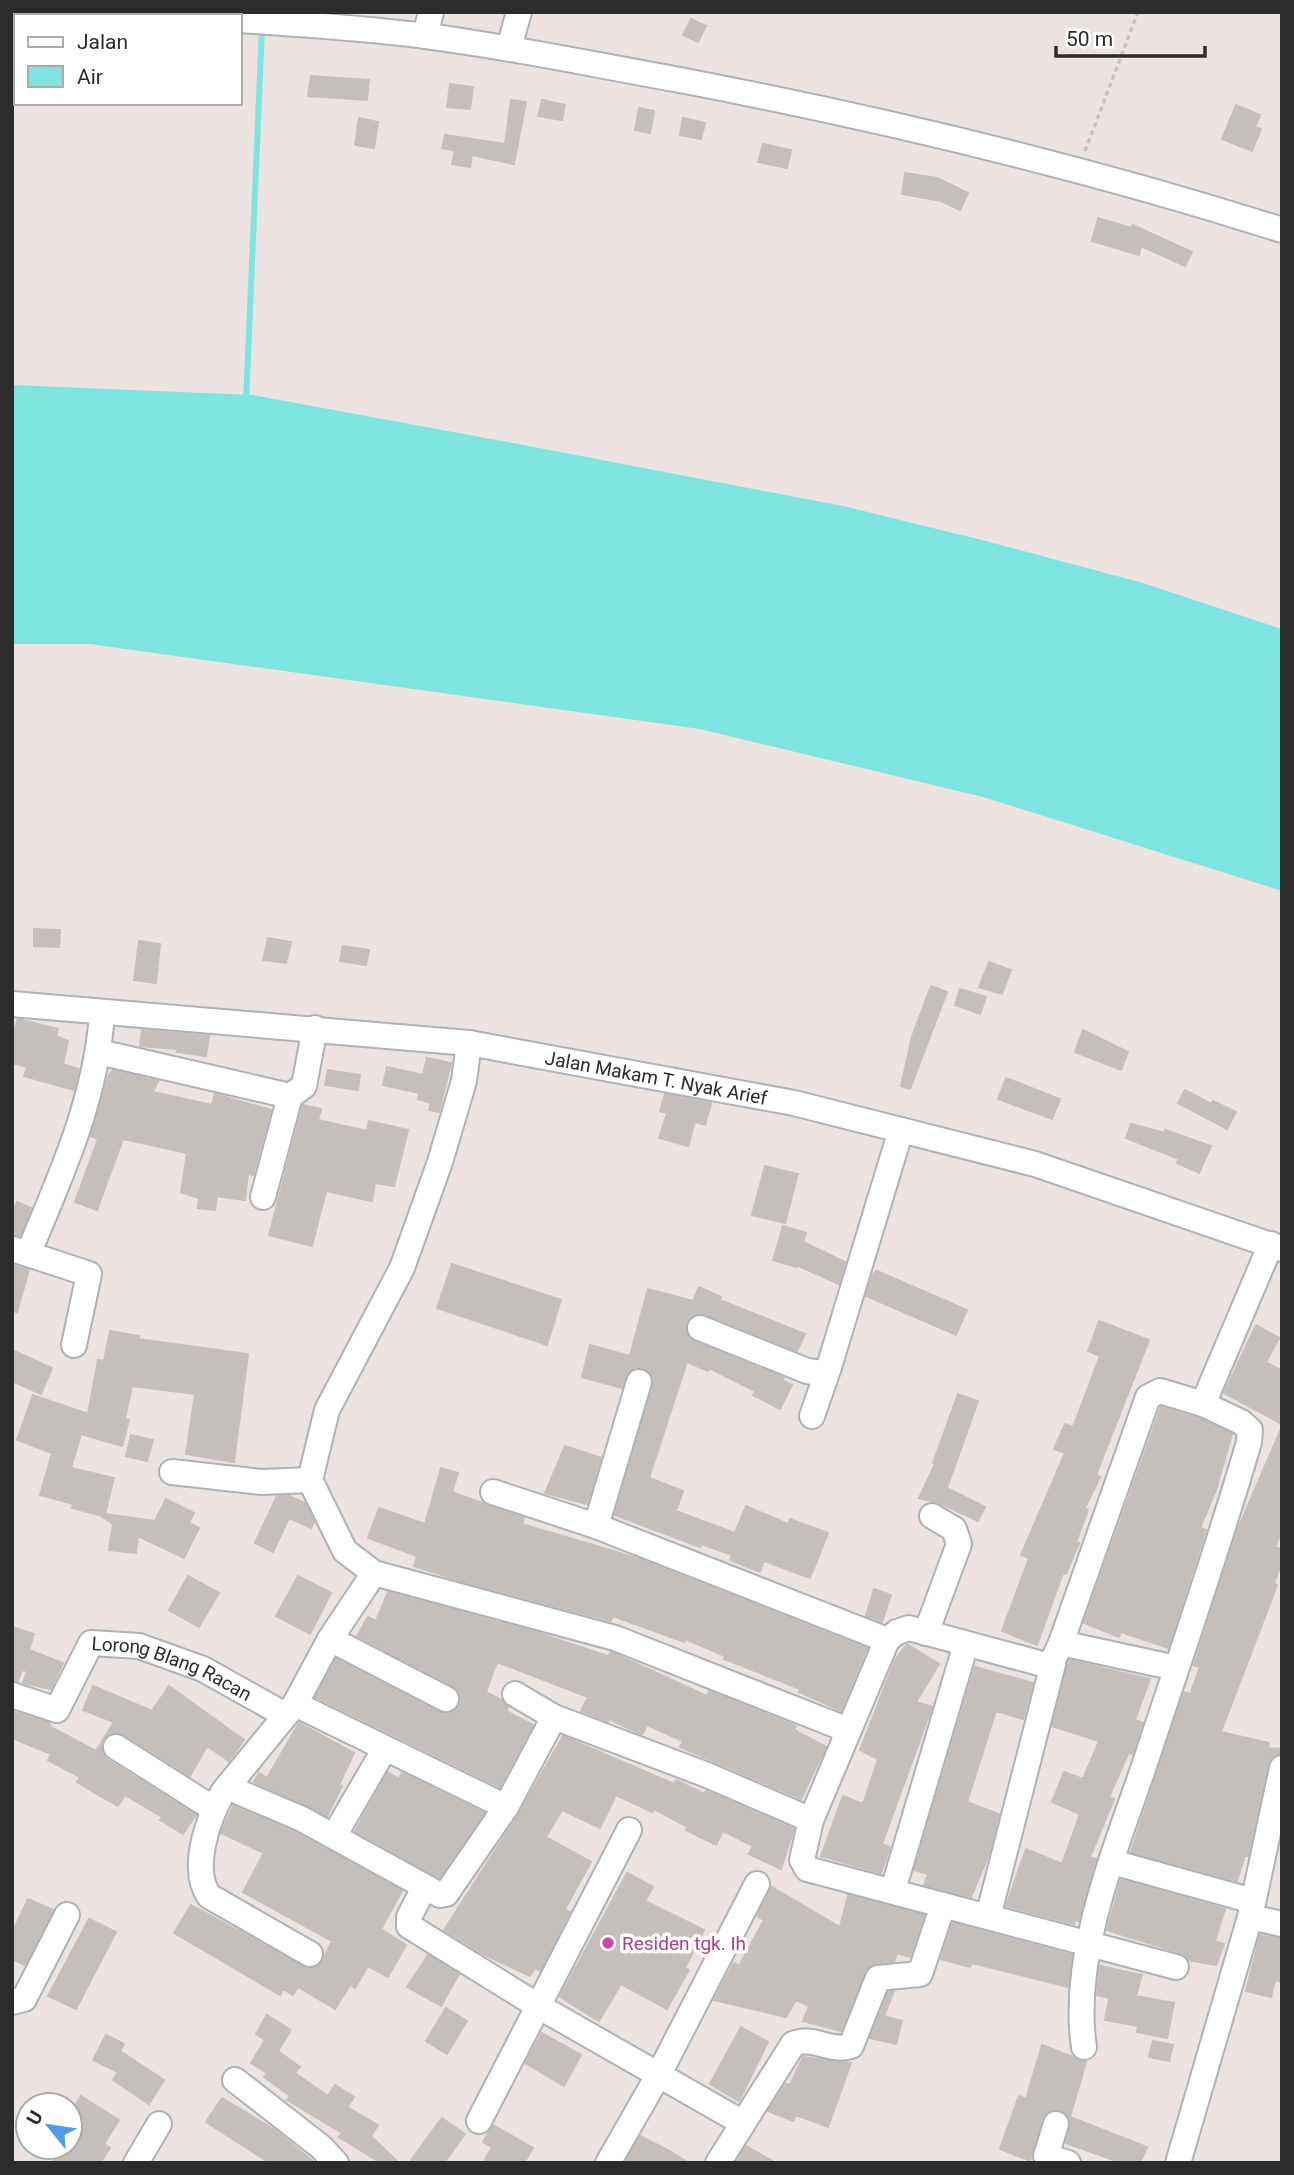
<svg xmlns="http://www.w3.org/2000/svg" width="1294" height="2175" font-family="Roboto,sans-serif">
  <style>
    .water { fill: #7ee4df }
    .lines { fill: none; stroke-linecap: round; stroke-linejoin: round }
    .stream { stroke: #7ee4df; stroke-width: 6 }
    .building { fill: #c5bfbb; stroke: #c8beba; stroke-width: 2 }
    .minor-casing { stroke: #acb2b7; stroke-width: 28 }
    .path { stroke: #c4c4c4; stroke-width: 3.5; stroke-dasharray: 5 3.5; stroke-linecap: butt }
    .minor { stroke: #fff; stroke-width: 24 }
    .hotel-dot { fill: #d1479c; stroke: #fff; stroke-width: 2.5 }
    .labels { text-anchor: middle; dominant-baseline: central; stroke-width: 7; stroke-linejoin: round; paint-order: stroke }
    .street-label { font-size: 19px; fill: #2c2c2c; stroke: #fff }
    .hotel-label { font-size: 19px; fill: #b23c85; stroke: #fff; text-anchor: start }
  </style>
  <rect width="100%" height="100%" fill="#ece3e0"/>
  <!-- water -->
  <path class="water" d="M12 385 253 395 513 443 843 506 982 540 1143 583 1282 629V891L983 797 700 729 90 644H12Z"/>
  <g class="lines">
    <!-- stream -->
    <path class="stream" d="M246 402 262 28"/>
  </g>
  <!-- building -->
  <path class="building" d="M691 19 706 26 698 42 683 35Z
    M311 76 369 80 367 100 308 96Z
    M450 84 473 87 470 109 447 107Z
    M511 100 526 102 514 164 472 155 470 167 452 164 455 151 442 148 445 135 505 144Z
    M542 100 565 105 562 120 538 116Z
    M1236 105 1260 115 1255 127 1261 129 1252 151 1222 139Z
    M639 108 654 111 650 133 635 130Z
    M359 118 378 122 374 148 355 145Z
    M683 118 705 123 701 139 680 135Z
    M763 144 791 150 787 168 758 162Z
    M905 173 937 178 968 193 960 210 941 201 902 194Z
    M1098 218 1132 228 1133 225 1192 252 1185 266 1141 246 1139 255 1092 241Z
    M34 929 60 930 59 947 34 946Z
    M268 938 291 942 286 963 263 960Z
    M139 941 160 944 156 983 134 980Z
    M343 946 369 950 366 965 340 961Z
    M989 962 1011 970 1002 994 979 987Z
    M931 986 947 992 910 1089 901 1086 912 1037Z
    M960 989 986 997 980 1014 955 1005Z
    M18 1019 58 1029 56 1036 68 1041 63 1064 79 1069 74 1090 24 1076 27 1067 12 1063V1037Z
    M142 1030 209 1036 206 1056 177 1052V1049L140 1046Z
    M1083 1030 1128 1052 1121 1070 1075 1052Z
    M427 1058 451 1063 439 1112 429 1110 431 1103 418 1099 419 1093 383 1085 387 1067 423 1075Z
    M113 1070 158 1081 153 1092 212 1105 215 1094 271 1110 253 1175 248 1174 245 1200 217 1196 215 1210 198 1208 199 1198 181 1192 187 1153 123 1139 97 1210 75 1202 98 1139 91 1136 108 1077Z
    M328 1070 360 1075 358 1090 325 1085Z
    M1006 1078 1060 1099 1052 1119 998 1099Z
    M1185 1090 1211 1104 1213 1101 1236 1112 1227 1129 1178 1103Z
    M665 1094 711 1103 705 1125 695 1122 688 1146 659 1138 667 1113 660 1111Z
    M303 1105 321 1109 318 1120 367 1131 369 1121 408 1130 394 1186 375 1183 372 1201 326 1191 312 1246 269 1235Z
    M1131 1124 1165 1133V1130L1211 1146 1199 1173 1177 1163 1179 1159 1126 1138Z
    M765 1166 798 1174 785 1223 752 1215Z
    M17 1202 31 1208 20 1236 12 1234V1214Z
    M783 1226 806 1233 803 1242 845 1262 839 1284 796 1265V1267L773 1260Z
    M452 1264 561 1300 547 1345 437 1308Z
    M12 1265 29 1270 17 1312 12 1311Z
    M877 1271 967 1310 956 1335 866 1296 873 1274Z
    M699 1287 721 1297 720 1300 805 1334 797 1351 705 1314 691 1316 686 1323 688 1337 694 1341 784 1378 782 1380 792 1385 780 1409 753 1395 755 1391 709 1368 708 1371 687 1362 649 1478 683 1491 676 1511 735 1533 746 1506 788 1524 790 1519 828 1533 810 1578 764 1561 760 1572 730 1560 732 1555 701 1544 700 1547 615 1515 654 1379 649 1371 636 1367 628 1372 622 1388 582 1377 590 1345 630 1356 648 1289 693 1301Z
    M1099 1321 1149 1340 1096 1475 1100 1477 1085 1508 1088 1510 1076 1542 1079 1543 1066 1574 1063 1573 1037 1645 1002 1631 1029 1558 1021 1555 1065 1453 1054 1449 1065 1424 1073 1427 1100 1356 1088 1351Z
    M1256 1325 1279 1338 1266 1362 1282 1371V1424L1224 1393Z
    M110 1331 139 1336 138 1339 248 1354 234 1462 186 1454 195 1394 132 1386 125 1419 129 1420 122 1446 81 1434 71 1468 114 1478 105 1514 155 1521 166 1499 194 1513 189 1523 199 1528 184 1558 138 1536 136 1553 109 1550 113 1524 99 1515 72 1508 73 1504 40 1495 52 1453 17 1440 33 1395 88 1414 98 1360 104 1361Z
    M12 1350 52 1368 41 1394 12 1381Z
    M958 1394 978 1401 947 1488 985 1507 978 1521 939 1503 919 1498 935 1464 933 1463Z
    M1161 1407 1198 1418 1232 1434 1216 1490 1200 1528 1206 1530 1168 1648 1121 1632 1119 1637 1084 1623Z
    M1281 1429 1282 1530 1275 1547 1282 1550V1563L1274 1583 1277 1585 1221 1732 1269 1743 1268 1748 1282 1749V1754L1271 1758 1268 1764 1248 1856H1245L1237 1881 1131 1852 1184 1692 1190 1694 1200 1667 1194 1665 1237 1531Z
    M131 1435 153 1440 147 1461 126 1456Z
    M565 1446 601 1458 587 1504 545 1493Z
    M441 1468 458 1473 452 1492 524 1518 522 1524 637 1558 867 1648 841 1711 799 1692 800 1689 724 1659 725 1656 685 1639 684 1642 613 1616 611 1621 463 1582 414 1566 417 1556 368 1538 379 1508 425 1524Z
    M277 1496H289L305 1503 314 1522 311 1528 289 1518 273 1552 255 1543Z
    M188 1576 219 1593 199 1627 169 1610Z
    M298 1576 331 1593 310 1634 276 1616Z
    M874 1589 891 1595 882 1622 866 1616Z
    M388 1592 535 1632 608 1656 611 1652 707 1696 709 1691 789 1723 796 1726 794 1730 826 1747 801 1799 680 1747 683 1741 647 1725 642 1735 609 1719 608 1722 581 1711 588 1697 497 1662 486 1692 502 1700 508 1707 506 1711 533 1725 500 1787 315 1697 336 1659 439 1712 447 1714 459 1706 461 1698 453 1686 357 1636 368 1617 376 1621Z
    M12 1627 34 1634 29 1650 63 1663 51 1689 23 1683 27 1671 22 1670 18 1681H12Z
    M907 1644 939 1664 916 1702 932 1707 882 1844 890 1847 881 1873 821 1856 843 1796 863 1804 878 1759 860 1750 895 1660Z
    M1069 1660 1150 1679 1135 1720 1143 1723 1132 1754 1129 1752 1109 1797 1114 1799 1090 1857 1096 1859 1079 1921 1075 1920 1074 1924 1006 1906 1026 1849 1062 1864 1080 1814 1052 1802 1064 1772 1083 1779 1099 1741 1052 1726Z
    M975 1667 1033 1683 1023 1719 996 1711 967 1802 999 1814 989 1854 971 1897 924 1885 928 1874 914 1870Z
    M93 1686 152 1711 169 1686 244 1740 229 1761 207 1746 190 1776 123 1734 116 1732 104 1738 114 1722 83 1710Z
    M12 1711 50 1723 49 1726 96 1751 103 1740V1753L108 1760 196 1815 183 1834 160 1820 162 1817 125 1795 118 1806 100 1796 77 1782 80 1777 48 1760 51 1754 12 1738Z
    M299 1723 354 1753 339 1785 342 1786 327 1816 254 1782 259 1773 267 1778Z
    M563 1736 674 1784 676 1780 704 1794 706 1791 794 1829 781 1869 749 1854 753 1846 723 1831 716 1845 686 1830 688 1827 654 1809 652 1812 616 1795 600 1828 562 1810 546 1837 591 1862 565 1909 570 1912 540 1971 535 1968 530 1976 483 1954 444 1930 518 1815Z
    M388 1772 399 1779 402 1773 484 1813 439 1878 355 1831Z
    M233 1806 295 1832 402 1891 381 1929 406 1945 388 1977 368 1966 355 1988 350 1985 335 2009 298 1987 293 1995 283 1989 280 1995 174 1933 191 1905 309 1969 322 1962 332 1941 243 1892 264 1853 221 1833Z
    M627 1873 653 1887 645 1901 704 1930 685 1968 689 1970 667 2009 621 1984 599 2021 560 1997Z
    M1121 1880 1225 1909 1215 1941 1224 1944 1216 1965 1188 1960 1180 1953 1107 1930Z
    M772 1887 840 1927 848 1895 924 1915 910 1957 897 1953 894 1962 876 1963 865 1972 841 2031 803 2021 809 2006 796 2000 786 2017 714 2000 734 1963 739 1966 764 1920 757 1916Z
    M28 1899 53 1910 25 1965 12 1959V1933Z
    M89 1919 116 1932 76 2009 48 1996Z
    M953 1923 1072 1955 1068 1987 972 1963 970 1967 941 1959Z
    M1260 1935 1282 1938V1982L1275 1980 1271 1997 1246 1991Z
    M428 1955 459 1974 441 2006 407 1987Z
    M1100 1966 1142 1975 1136 1996 1174 2003 1167 2038 1137 2032 1138 2026 1105 2020 1109 1998 1097 1995Z
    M894 1991 884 2016 902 2021 896 2044 870 2038 888 1992Z
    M446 2008 467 2021 447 2054 426 2041Z
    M267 2015 291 2030 278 2051 300 2067 295 2073 328 2096 335 2085 354 2097 347 2107 378 2125 371 2136 399 2163H381L339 2137 342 2133 287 2100 290 2096 264 2077 267 2073 251 2063 265 2040 256 2034Z
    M741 2027 768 2042 739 2101 710 2084Z
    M542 2033 581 2055 564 2086 525 2063Z
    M106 2035 124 2044 120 2051 164 2080 149 2104 113 2080 118 2072 93 2060Z
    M1153 2041 1173 2045 1169 2061 1149 2057Z
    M1042 2045 1086 2062 1070 2117 1147 2147 1140 2163H1122L1066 2143 1071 2121 1060 2110 1046 2113 1042 2119 1030 2161 1000 2149 1019 2096 1026 2099Z
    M803 2057 851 2063 828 2127 796 2115 793 2121 768 2111 786 2084 790 2085Z
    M81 2096 119 2120 104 2144 110 2148 100 2163H52L62 2147H70V2114Z
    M222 2098 275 2130 315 2163H270L206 2122Z
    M442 2118 465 2134 444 2163H409Z
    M493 2125 533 2148 524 2163H483L492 2147 483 2142Z
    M640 2136 668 2150 689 2163H625Z
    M746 2146 776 2163H736Z"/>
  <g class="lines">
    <!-- minor casing -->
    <g class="minor-casing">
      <g id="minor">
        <path d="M29 12 98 16"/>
        <path d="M218 16V12"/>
        <path d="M240 20C302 24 365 28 426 36 511 47 595 65 680 80 883 119 1084 167 1282 230"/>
        <path d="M425 36 431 12"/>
        <path d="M509 48 519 12"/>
        <path id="s1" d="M12 1004 469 1043 794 1103 1035 1164 1282 1249"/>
        <path d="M469 1043 464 1081 440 1162 402 1268 327 1410 310 1480 345 1551 374 1573 615 1638 848 1730"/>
        <path d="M99 1052 290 1096"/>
        <path d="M263 1197 290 1096 304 1086 315 1028"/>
        <path d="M12 1249 28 1254C61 1176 96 1099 102 1014"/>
        <path d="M28 1254 89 1274 74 1345"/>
        <path d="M700 1328 807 1371 823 1373 829 1367 901 1130"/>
        <path d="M812 1416 829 1367"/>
        <path d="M172 1472 261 1482 310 1480"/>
        <path d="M493 1492 596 1526 887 1640 811 1820 802 1860 807 1869 1176 1967"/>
        <path d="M596 1526 639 1382"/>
        <path d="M926 1633 959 1544 954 1529 932 1516"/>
        <path d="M330 1639 446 1699"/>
        <path d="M887 1640 897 1632 909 1628 1050 1666 1061 1643 1148 1397 1160 1391 1203 1404"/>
        <path d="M1061 1643 1176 1668"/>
        <path d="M515 1694 554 1717"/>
        <path id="s2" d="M12 1695 57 1710 91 1643 139 1646 203 1669 285 1715"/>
        <path d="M295 1704 506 1807"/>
        <path d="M116 1747 214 1809"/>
        <path d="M227 1787 302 1819 440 1895 446 1894 506 1807 554 1717 707 1775 811 1820"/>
        <path d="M334 1836 384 1750"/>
        <path d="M1112 1862 1253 1901"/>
        <path d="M424 1888 409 1917V1926L538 2006 743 2123"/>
        <path d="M893 1890 966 1644"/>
        <path d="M988 1917 1053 1664"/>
        <path d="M1250 1917 1282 1924"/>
        <path d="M310 1954 209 1896C190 1869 208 1819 223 1792L295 1704 330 1639 374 1573"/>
        <path d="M12 2002 24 1999 67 1915"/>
        <path d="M1084 2047C1070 1954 1117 1847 1146 1760 1181 1654 1218 1549 1249 1442L1250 1430 1241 1422 1203 1404 1271 1244"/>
        <path d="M235 2080 321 2147 336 2163"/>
        <path d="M479 2121 629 1830"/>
        <path d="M1056 2124 1046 2156 1068 2163"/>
        <path d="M136 2163 159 2124"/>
        <path d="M608 2163 659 2074 757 1884"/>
        <path d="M718 2163 793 2044C812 2035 831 2053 851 2046L878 1978 920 1974 943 1905"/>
        <path d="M1178 2163 1250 1917 1282 1768"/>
      </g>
    </g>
    <!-- path -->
    <path class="path" d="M1085 151 1138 12"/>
    <!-- minor -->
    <use href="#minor" class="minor"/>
  </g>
  <!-- markers -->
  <circle class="hotel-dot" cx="608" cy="1943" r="7"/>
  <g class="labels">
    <!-- street labels -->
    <g class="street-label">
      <text stroke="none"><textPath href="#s1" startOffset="649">Jalan Makam T. Nyak Arief</textPath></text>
      <text stroke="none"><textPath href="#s2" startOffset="208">Lorong Blang Racan</textPath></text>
    </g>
    <!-- hotel labels -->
    <g class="hotel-label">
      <text x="622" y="1943">Residen tgk. Ih</text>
    </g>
  </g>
  <!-- border -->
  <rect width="1294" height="2175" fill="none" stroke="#2c2c2c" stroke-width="28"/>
  <!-- legend -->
  <rect x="14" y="14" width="228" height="91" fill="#ffffff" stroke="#ababab" stroke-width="2"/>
  <rect x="28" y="37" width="35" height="10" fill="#ffffff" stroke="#ababab" stroke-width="2"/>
  <text x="77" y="49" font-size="21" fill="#2c2c2c">Jalan</text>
  <rect x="28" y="66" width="35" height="21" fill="#7ee4df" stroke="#ababab" stroke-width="2"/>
  <text x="77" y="84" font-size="21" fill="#2c2c2c">Air</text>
  <!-- north arrow -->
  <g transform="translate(49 2126) rotate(300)"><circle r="33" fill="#ffffff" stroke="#ababab" stroke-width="2"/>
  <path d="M0-5L12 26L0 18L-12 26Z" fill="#509ce9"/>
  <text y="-10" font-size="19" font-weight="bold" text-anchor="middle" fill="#2c2c2c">U</text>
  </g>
  <!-- scale -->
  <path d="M1056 46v10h149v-10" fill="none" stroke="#2c2c2c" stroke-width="3.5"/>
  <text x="1066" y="46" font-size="21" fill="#2c2c2c" stroke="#ffffff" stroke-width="5" paint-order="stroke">50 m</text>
</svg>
